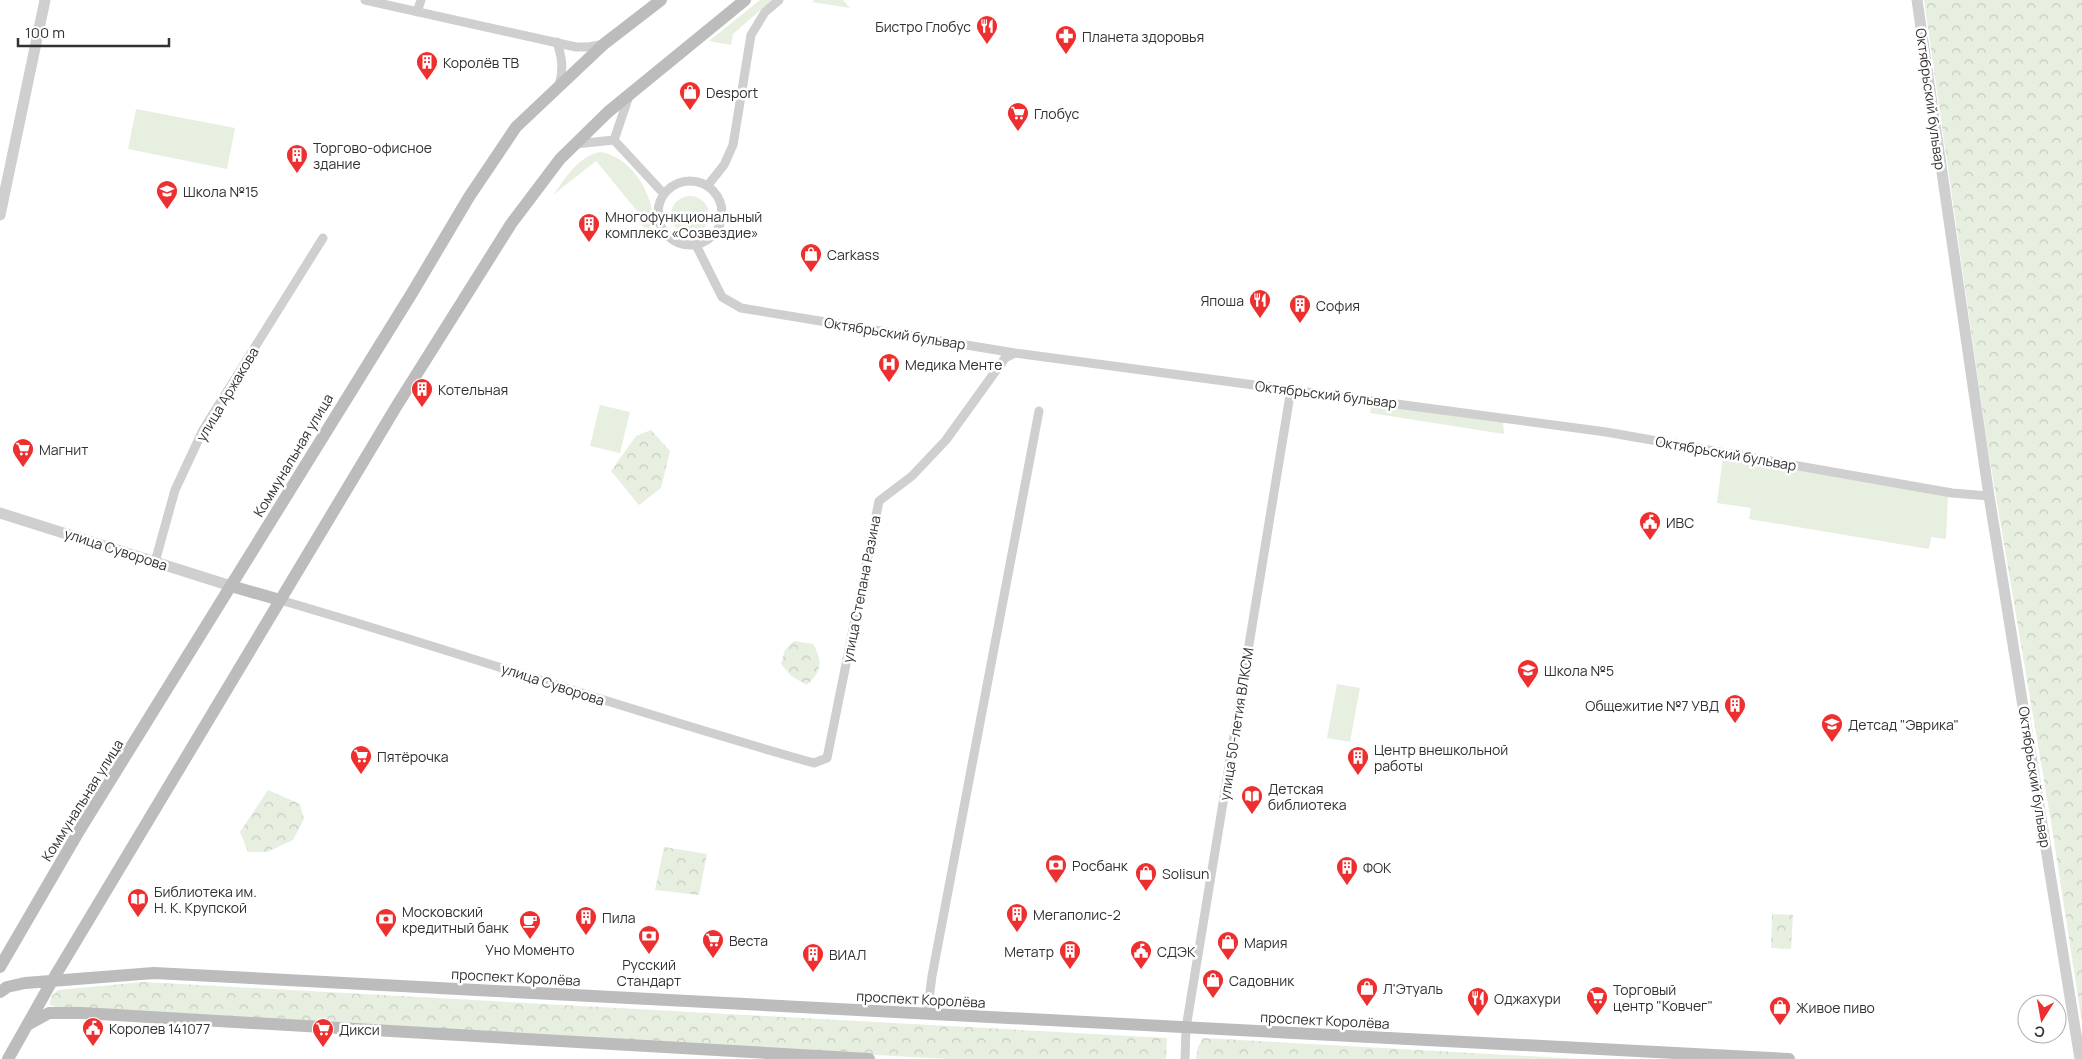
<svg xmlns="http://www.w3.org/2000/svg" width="2082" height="1059" font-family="Manrope,sans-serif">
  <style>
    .grass { fill: #e7efe0 }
    .forest { fill: url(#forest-crowns) }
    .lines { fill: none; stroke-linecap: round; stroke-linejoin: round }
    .minor { stroke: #cfcfcf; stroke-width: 9 }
    .tertiary { stroke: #cfcfcf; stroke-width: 11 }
    .secondary { stroke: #bcbcbc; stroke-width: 12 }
    .labels { text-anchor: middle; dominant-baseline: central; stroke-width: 5; stroke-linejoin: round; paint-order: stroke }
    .poi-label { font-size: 14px; fill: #323232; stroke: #fff; text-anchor: start }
    .street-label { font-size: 14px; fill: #323232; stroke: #fff }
  </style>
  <defs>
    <pattern id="forest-crowns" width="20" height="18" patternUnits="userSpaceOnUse" patternTransform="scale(1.25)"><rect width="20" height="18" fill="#e7efe0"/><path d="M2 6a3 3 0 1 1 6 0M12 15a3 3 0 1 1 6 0" fill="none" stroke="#c7cdc1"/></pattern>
  </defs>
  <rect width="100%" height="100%" fill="#fff"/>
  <!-- grass -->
  <path class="grass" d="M760 0H772L733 34 731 45 709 41Z
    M814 0H843L850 8 812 2Z
    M136 109 235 128 227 169 128 149Z
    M600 152C631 155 660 201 651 231L646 230 638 220 642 217 596 161 553 195C566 178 577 157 600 152Z
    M671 215a19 19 0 1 1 38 0a19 19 0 1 1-38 0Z
    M1372 403 1503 420 1504 434 1370 413Z
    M600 405 630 412 620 453 590 446Z
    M1723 456 1948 495 1946 539 1931 537 1929 549 1749 519 1751 508 1717 503Z
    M1337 684 1360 688 1350 742 1327 738Z"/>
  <!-- forest -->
  <path class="forest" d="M1924 0H2082V1023L2052 828 1988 449Z
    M651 430 670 451 661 488 639 505 611 471 636 436Z
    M794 641 813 644C823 662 822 671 807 685L791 676 781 664 785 650Z
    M268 790 300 804 304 819 293 840 267 852H248L240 832Z
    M664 847 707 854 699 895 655 890Z
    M1772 914 1793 915 1791 949 1771 948Z
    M144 982 1167 1038 1166 1059H946L57 1008 49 1004 52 996 58 990Z
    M1203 1038 1581 1059H1196L1198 1047Z"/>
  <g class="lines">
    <!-- minor -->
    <path class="minor" d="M365 0 576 47H589L604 44
      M417 12 421 0
      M557 42C562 58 564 69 559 85
      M614 140 629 96
      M575 144 614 140 664 194
      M658 213a32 32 0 1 1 64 0a32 32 0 1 1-64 0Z
      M708 185 724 165 733 145 751 35 765 12 779 0
      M696 245 722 297 741 308 1015 353 1606 432 1952 493 1989 496
      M155 562 175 490 203 430 323 238
      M280 600C459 652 635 713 814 763L827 758 879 501 912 476 946 440 1005 358 1015 353
      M927 1014 932 976 1039 411
      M1185 1059 1186 1028 1291 389"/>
    <!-- tertiary -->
    <path class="tertiary" d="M1917 0 1989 496 2080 1059
      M0 215 45 0
      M0 513 231 586"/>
    <!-- secondary -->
    <path class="secondary" d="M231 586 280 600
      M0 967 79 831 412 293 469 197 516 127 604 44 661 0
      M0 992 7 987 25 983 154 973 1789 1059
      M29 1024 49 1013H82L869 1059
      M8 1059 52 981 396 407 511 224 560 159 608 112 745 0"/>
  </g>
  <!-- icons -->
  <defs>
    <g id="restaurant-pin" transform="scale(1.125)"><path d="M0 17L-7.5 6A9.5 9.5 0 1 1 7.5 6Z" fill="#ed302f" stroke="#fff"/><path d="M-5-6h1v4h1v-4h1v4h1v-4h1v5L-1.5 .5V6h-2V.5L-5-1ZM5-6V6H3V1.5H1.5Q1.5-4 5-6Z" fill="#fff"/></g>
    <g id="pharmacy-pin" transform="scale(1.125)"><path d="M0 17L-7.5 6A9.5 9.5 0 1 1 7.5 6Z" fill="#ed302f" stroke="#fff"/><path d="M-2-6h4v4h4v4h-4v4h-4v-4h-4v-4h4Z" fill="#fff"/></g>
    <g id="building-pin" transform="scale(1.125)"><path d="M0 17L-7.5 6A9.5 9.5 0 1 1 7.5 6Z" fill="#ed302f" stroke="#fff"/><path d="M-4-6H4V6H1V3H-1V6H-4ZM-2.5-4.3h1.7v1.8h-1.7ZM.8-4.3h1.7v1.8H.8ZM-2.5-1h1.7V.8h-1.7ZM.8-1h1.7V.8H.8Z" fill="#fff"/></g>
    <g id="shop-pin" transform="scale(1.125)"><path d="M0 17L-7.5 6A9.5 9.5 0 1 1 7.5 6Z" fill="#ed302f" stroke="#fff"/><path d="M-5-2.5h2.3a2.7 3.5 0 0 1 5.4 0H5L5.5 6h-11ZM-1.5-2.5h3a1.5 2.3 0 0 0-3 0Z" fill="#fff"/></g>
    <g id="supermarket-pin" transform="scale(1.125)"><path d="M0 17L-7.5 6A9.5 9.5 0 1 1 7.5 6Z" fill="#ed302f" stroke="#fff"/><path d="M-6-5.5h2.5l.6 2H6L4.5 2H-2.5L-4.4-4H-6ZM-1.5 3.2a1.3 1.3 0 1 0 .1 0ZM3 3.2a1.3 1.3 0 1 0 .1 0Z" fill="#fff"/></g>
    <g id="school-pin" transform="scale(1.125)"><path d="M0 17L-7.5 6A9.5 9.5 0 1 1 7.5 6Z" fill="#ed302f" stroke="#fff"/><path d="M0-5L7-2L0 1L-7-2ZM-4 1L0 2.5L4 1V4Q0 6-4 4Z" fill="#fff"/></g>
    <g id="hospital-pin" transform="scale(1.125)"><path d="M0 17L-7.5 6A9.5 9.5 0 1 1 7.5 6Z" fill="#ed302f" stroke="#fff"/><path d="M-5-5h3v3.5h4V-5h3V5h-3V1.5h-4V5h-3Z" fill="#fff"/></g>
    <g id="civic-pin" transform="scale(1.125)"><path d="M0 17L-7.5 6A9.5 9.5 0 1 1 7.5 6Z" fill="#ed302f" stroke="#fff"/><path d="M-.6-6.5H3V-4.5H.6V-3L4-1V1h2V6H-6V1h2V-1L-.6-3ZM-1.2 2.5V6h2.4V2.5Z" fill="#fff"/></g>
    <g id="library-pin" transform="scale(1.125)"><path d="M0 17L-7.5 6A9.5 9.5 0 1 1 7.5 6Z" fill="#ed302f" stroke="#fff"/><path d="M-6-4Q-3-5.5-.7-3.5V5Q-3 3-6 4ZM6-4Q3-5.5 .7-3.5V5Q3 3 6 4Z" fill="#fff"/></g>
    <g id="bank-pin" transform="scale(1.125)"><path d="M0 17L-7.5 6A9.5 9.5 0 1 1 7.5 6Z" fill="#ed302f" stroke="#fff"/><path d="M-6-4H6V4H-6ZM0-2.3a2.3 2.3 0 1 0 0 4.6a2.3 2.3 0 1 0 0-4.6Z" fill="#fff"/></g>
    <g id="cafe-pin" transform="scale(1.125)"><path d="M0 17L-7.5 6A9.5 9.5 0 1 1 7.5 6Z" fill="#ed302f" stroke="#fff"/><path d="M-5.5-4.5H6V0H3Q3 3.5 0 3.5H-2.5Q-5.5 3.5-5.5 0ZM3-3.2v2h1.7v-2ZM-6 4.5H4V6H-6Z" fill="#fff"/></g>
  </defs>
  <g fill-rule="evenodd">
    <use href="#restaurant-pin" x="987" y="26"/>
    <use href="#pharmacy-pin" x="1066" y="36"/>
    <use href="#building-pin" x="427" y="62"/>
    <use href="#shop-pin" x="690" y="92"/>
    <use href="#supermarket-pin" x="1018" y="113"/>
    <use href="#building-pin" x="297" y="155"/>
    <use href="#school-pin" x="167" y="191"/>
    <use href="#building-pin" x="589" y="224"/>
    <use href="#shop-pin" x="811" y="254"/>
    <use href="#restaurant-pin" x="1260" y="300"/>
    <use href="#building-pin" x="1300" y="305"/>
    <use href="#hospital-pin" x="889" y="364"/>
    <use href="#building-pin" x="422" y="389"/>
    <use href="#supermarket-pin" x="23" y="449"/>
    <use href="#civic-pin" x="1650" y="522"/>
    <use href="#school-pin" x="1528" y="670"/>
    <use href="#building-pin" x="1735" y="705"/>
    <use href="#school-pin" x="1832" y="724"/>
    <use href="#supermarket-pin" x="361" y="756"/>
    <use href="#building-pin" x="1358" y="757"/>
    <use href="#library-pin" x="1252" y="796"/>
    <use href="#bank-pin" x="1056" y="865"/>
    <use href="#building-pin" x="1347" y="867"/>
    <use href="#shop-pin" x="1146" y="873"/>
    <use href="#library-pin" x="138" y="899"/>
    <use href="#building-pin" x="1017" y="914"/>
    <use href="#building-pin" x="586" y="917"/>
    <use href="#bank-pin" x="386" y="919"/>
    <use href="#cafe-pin" x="530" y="921"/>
    <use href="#bank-pin" x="649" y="936"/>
    <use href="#supermarket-pin" x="713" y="940"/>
    <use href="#shop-pin" x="1228" y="942"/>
    <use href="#building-pin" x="1070" y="951"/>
    <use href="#civic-pin" x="1141" y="951"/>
    <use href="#building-pin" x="813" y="954"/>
    <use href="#shop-pin" x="1213" y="980"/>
    <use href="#shop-pin" x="1367" y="988"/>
    <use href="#supermarket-pin" x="1597" y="997"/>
    <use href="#restaurant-pin" x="1478" y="998"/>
    <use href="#shop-pin" x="1780" y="1007"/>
    <use href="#civic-pin" x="93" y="1028"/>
    <use href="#supermarket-pin" x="323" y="1029"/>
  </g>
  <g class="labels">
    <!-- poi labels -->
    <g class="poi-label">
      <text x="971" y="26" text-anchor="end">Бистро Глобус</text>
      <text x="1082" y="36">Планета здоровья</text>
      <text x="443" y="62">Королёв ТВ</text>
      <text x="706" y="92">Desport</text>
      <text x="1034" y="113">Глобус</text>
      <text x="313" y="147">Торгово-офисное<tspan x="313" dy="16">здание</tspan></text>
      <text x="183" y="191">Школа №15</text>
      <text x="605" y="216">Многофункциональный<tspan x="605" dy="16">комплекс «Созвездие»</tspan></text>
      <text x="827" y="254">Carkass</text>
      <text x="1244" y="300" text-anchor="end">Япоша</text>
      <text x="1316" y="305">София</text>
      <text x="905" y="364">Медика Менте</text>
      <text x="438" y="389">Котельная</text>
      <text x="39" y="449">Магнит</text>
      <text x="1666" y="522">ИВС</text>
      <text x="1544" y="670">Школа №5</text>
      <text x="1719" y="705" text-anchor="end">Общежитие №7 УВД</text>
      <text x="1848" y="724">Детсад "Эврика"</text>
      <text x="1374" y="749">Центр внешкольной<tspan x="1374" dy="16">работы</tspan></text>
      <text x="377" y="756">Пятёрочка</text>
      <text x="1268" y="788">Детская<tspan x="1268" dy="16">библиотека</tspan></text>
      <text x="1072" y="865">Росбанк</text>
      <text x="1363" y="867">ФОК</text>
      <text x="1162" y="873">Solisun</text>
      <text x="154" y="891">Библиотека им.<tspan x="154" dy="16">Н. К. Крупской</tspan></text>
      <text x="402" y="911">Московский<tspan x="402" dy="16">кредитный банк</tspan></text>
      <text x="1033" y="914">Мегаполис-2</text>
      <text x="602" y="917">Пила</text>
      <text x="729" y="940">Веста</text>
      <text x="1244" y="942">Мария</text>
      <text x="530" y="949" text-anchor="middle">Уно Моменто</text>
      <text x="1054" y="951" text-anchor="end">Метатр</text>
      <text x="1157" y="951">СДЭК</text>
      <text x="829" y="954">ВИАЛ</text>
      <text x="649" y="964" text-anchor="middle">Русский<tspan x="649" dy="16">Стандарт</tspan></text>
      <text x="1229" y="980">Садовник</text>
      <text x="1383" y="988">Л'Этуаль</text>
      <text x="1613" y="989">Торговый<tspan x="1613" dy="16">центр "Ковчег"</tspan></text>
      <text x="1494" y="998">Оджахури</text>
      <text x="1796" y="1007">Живое пиво</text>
      <text x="109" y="1028">Королев 141077</text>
      <text x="339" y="1029">Дикси</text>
    </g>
    <!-- street labels -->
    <g class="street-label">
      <text transform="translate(1931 99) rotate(82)">Октябрьский бульвар</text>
      <text transform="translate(895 333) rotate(9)">Октябрьский бульвар</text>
      <text transform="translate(227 394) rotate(-59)">улица Аржакова</text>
      <text transform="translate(1326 394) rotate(7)">Октябрьский бульвар</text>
      <text transform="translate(1726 453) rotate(10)">Октябрьский бульвар</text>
      <text transform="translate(293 455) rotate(-59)">Коммунальная улица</text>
      <text transform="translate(116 549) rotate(18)">улица Суворова</text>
      <text transform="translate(861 589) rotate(-79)">улица Степана Разина</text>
      <text transform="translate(553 684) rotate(18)">улица Суворова</text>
      <text transform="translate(1236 724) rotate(-81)">улица 50-летия ВЛКСМ</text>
      <text transform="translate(2035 777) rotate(81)">Октябрьский бульвар</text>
      <text transform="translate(82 800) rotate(-58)">Коммунальная улица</text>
      <text transform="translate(516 977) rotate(3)">проспект Королёва</text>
      <text transform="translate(921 999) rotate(3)">проспект Королёва</text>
      <text transform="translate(1325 1020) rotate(3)">проспект Королёва</text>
    </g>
  </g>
  <!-- north arrow -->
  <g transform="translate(2042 1019) rotate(191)"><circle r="24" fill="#ffffff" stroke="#adadad"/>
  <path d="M0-4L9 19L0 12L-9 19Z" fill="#ed302f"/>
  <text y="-8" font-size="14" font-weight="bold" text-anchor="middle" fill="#323232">С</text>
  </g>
  <!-- scale -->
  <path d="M18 38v8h151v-8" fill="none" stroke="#323232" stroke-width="2.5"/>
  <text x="25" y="38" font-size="15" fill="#323232" stroke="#ffffff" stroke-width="4" paint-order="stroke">100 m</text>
</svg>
